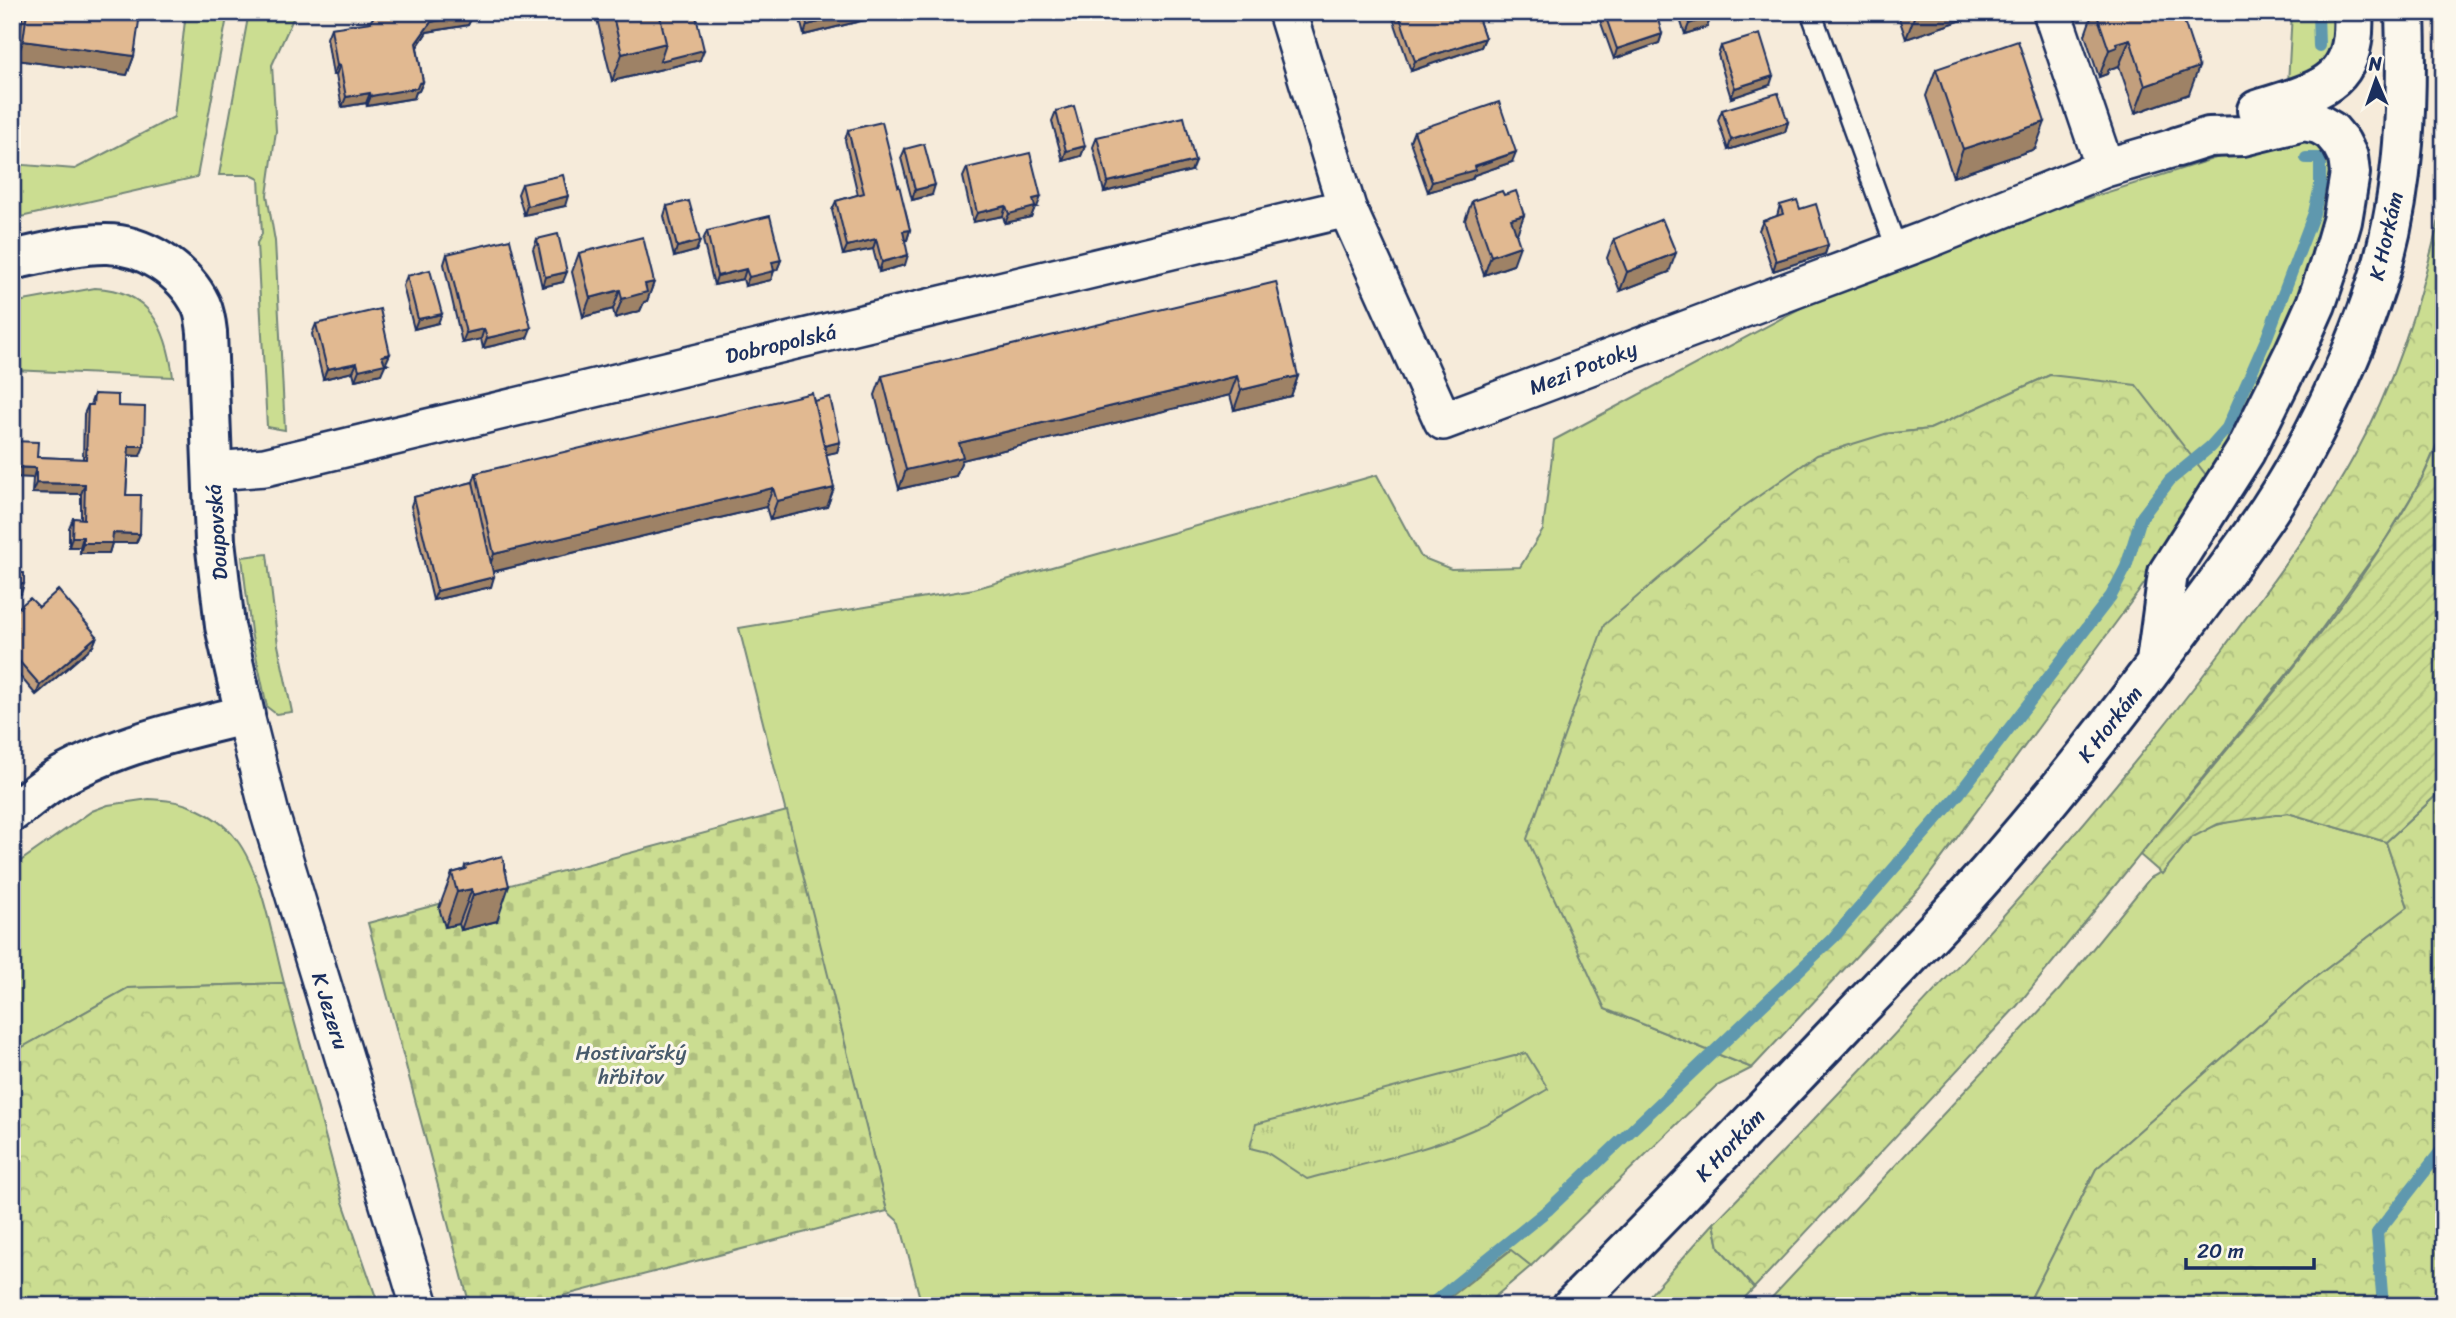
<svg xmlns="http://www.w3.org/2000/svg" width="2456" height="1318" font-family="Sriracha,sans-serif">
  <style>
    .grass { fill: #cbdd91; stroke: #738678; stroke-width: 2 }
    .forest { fill: url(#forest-crowns); stroke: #738678; stroke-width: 2 }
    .cemetery { fill: url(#cemetery-stones); stroke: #738678; stroke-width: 2 }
    .park { fill: url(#park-tufts); stroke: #738678; stroke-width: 2 }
    .garden { fill: url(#garden-furrows); stroke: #738678; stroke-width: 2 }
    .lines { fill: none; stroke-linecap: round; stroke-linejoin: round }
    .stream { stroke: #5f98ae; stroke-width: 12 }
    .lane-casing { stroke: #1b2f5e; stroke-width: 24 }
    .street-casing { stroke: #1b2f5e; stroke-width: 42 }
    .secondary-casing { stroke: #1b2f5e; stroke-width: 44 }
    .lane { stroke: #fbf7ec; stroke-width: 19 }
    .street { stroke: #fbf7ec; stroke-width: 37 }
    .secondary { stroke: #fbf7ec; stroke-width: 38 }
    .wall { fill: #c29f7d; stroke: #1b2f5e; stroke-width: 2 }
    .shaded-wall { fill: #9e8266; stroke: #1b2f5e; stroke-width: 2 }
    .building { fill: #e1b991; stroke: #1b2f5e; stroke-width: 2 }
    .labels { text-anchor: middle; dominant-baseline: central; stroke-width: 6; stroke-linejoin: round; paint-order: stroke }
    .street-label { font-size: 21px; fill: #1b2f5e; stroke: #fbf7ec }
    .park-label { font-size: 21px; fill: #475a6b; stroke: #fbf7ec }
  </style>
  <defs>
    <pattern id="forest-crowns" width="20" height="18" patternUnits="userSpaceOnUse" patternTransform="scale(1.75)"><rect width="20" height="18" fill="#cbdd91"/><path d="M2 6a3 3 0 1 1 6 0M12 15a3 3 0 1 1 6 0" fill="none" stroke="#aebe7f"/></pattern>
    <pattern id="cemetery-stones" width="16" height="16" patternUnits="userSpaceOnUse" patternTransform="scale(1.75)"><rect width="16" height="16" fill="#cbdd91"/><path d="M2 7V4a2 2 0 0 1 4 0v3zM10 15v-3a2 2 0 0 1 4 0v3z" fill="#aebe7f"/></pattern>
    <pattern id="park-tufts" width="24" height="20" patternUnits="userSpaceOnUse" patternTransform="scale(1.75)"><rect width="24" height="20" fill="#cbdd91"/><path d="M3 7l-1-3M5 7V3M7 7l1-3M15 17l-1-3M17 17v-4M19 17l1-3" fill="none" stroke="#aebe7f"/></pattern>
    <pattern id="garden-furrows" width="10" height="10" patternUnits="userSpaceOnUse" patternTransform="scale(1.75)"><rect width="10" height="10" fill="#cbdd91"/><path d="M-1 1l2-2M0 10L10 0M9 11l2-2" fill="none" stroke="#aebe7f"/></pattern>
  </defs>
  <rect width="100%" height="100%" fill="#f6ebda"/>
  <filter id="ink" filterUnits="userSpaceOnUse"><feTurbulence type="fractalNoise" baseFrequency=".0143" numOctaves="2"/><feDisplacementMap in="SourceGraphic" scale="14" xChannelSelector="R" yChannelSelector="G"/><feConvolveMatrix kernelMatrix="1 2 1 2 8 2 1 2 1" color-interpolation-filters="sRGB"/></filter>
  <g filter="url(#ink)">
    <!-- grass -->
    <path class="grass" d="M186 12H228L197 177 12 219V164L75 169 174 117Z
      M249 12H296L272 65 276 131 267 195 275 241 285 430 267 427 257 243 262 234 259 179 251 175H219Z
      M2292 12H2339L2328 61 2288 84Z
      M2303 134 2334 156 2323 245 2213 484 2050 375 1930 429 1885 434 1605 1009 1752 1068 1715 1087 1531 1266 1510 1250 1439 1306H922L900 1223 887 1211 739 628 974 589 1377 475 1421 557 1451 569 1520 567 1543 530 1554 440 1855 279 1946 243 2289 135Z
      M95 288C150 290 167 329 173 377L12 370V303Z
      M267 554 278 645 292 712 276 714 267 707 251 632 242 557Z
      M149 799C164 800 179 801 192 807 209 814 225 824 236 839 262 872 273 942 284 983L128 988 12 1053V867L92 811 108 805Z
      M2288 813 2386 842 2408 907 2304 986 2096 1169 2027 1306H1764L2060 989 2150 878C2170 870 2175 849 2192 837 2220 818 2256 818 2288 813Z
      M1714 1223 1719 1247 1754 1288 1737 1306H1640Z"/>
    <!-- forest -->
    <path class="forest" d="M2444 199V428L2422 479 2386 539 2305 652 2017 1006 1754 1288 1719 1247 1714 1223C1892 1039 2070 854 2223 649 2275 578 2329 509 2368 430 2405 356 2425 280 2444 199Z
      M2050 375 2136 385 2213 484 2137 594 1919 889 1752 1068 1605 1009 1527 839 1604 625 1739 510 1817 455 1885 434 1930 429Z
      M2444 788V1306H2027L2096 1169 2304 986 2408 907 2386 842Z
      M284 983 343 1202 379 1306H12V1053L128 988Z
      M1511 1250 1531 1266 1484 1306H1439Z"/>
    <!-- cemetery -->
    <path class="cemetery" d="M787 811 887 1211 524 1306H470L368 923Z"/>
    <!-- park -->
    <path class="park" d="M1526 1053 1548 1089C1523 1104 1499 1119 1472 1130 1420 1153 1362 1164 1307 1179L1266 1152 1250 1148 1256 1124Z"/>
    <!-- garden -->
    <path class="garden" d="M2444 428V788L2386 842 2288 813 2218 824 2191 838 2162 874 2140 855C2237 736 2346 616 2420 482 2430 465 2436 446 2444 428Z"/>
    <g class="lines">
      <!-- stream -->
      <path class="stream" d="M2318 12 2319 46
        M1429 1306 1549 1209 1833 938 1958 795 2111 596 2126 567 2141 518 2170 480 2210 447 2227 428 2267 337 2314 213 2320 186V158H2306
        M2383 1306 2377 1233 2444 1147"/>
      <!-- lane casing -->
      <g class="lane-casing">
        <path id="lane" d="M1811 12 1897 250"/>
      </g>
      <!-- street casing -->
      <g class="street-casing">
        <path id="street" d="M1287 12 1347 208 1443 421 1923 241 2105 168 2177 147
          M2052 12 2105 168
          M213 471 265 467 1347 208
          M245 715 270 814 420 1306"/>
      </g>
      <!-- secondary casing -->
      <g class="secondary-casing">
        <path id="secondary" d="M2257 110C2317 91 2358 86 2353 12
          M12 260C42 254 74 244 104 244 142 243 185 271 201 305 205 314 206 323 207 332L215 541 225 626 245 715C182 730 116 745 60 777 43 786 28 801 12 812
          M2156 662 2168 573 2245 452 2295 351 2316 304 2329 266 2342 221 2350 173 2348 157 2341 143 2331 131 2319 124 2304 121 2243 136 2209 137 2177 147
          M1572 1306C1664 1214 1754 1120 1843 1026 1894 972 1948 919 1996 863 2052 799 2105 732 2156 664 2194 614 2233 563 2269 510 2313 443 2357 350 2380 273 2405 188 2408 100 2405 12"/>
      </g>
      <!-- lane -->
      <use href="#lane" class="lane"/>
      <!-- street -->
      <use href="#street" class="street"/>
      <!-- secondary -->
      <use href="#secondary" class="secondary"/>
    </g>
    <!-- wall -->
    <path class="wall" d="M23 12H139L134 56 127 75 16 60Z
      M599 12H695L700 60 612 81 597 19Z
      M798 12H893V13L804 35Z
      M1391 12H1476L1485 38 1481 47 1411 71Z
      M1597 12H1728L1710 19 1707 27 1685 34 1678 13 1657 20 1662 34 1659 43 1614 59Z
      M1897 12H1986L1906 39Z
      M2093 12H2181L2189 94 2135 113 2119 66 2109 69 2107 74 2099 77 2085 35Z
      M473 17 470 20 468 25 427 32 417 47 423 82 419 91 416 92 414 98 367 106 366 103 342 107 336 75H333L327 38 331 28Z
      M1721 46 1770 85 1731 98 1718 55Z
      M1936 69 2035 149 1953 177 1926 96Z
      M1722 110 1788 122 1785 132 1728 150 1718 120Z
      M1056 111 1085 146 1081 156 1063 161 1052 121Z
      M848 130 898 186 910 230 907 240H905V265L879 272 873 249 843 255 832 210 836 201 858 195 845 140Z
      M1414 131 1512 162 1474 175 1472 179 1428 192 1410 141Z
      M1097 137 1191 171 1104 192 1093 147Z
      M905 149 932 195 912 200 901 158Z
      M967 168 1037 207H1035L1031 217 1005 223 1003 216 973 222 963 177Z
      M522 184 565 206 524 215 518 194Z
      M1504 195 1524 215 1516 234 1513 265 1484 275 1465 220 1472 201Z
      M1780 205 1800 209 1828 245 1825 254 1773 271 1759 230 1763 221 1777 216Z
      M667 206 700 241 696 251 674 257 664 216Z
      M707 231 781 260 777 270H774L771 280 745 286 743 279 714 285 703 240Z
      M537 239 563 282 542 287 533 249Z
      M1614 239 1669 272 1620 291 1607 258Z
      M579 253 654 282 647 301 644 302 640 311 615 318 613 309 583 317 572 272Z
      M447 254 527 338 483 348 481 339 462 343 444 264Z
      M407 276 438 323 414 329 403 286Z
      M316 324 387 364H384L381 374 355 380 353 372 323 379 312 334Z
      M882 376H1298L1291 396 1234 410 1230 395 962 460 956 476 899 489 875 395Z
      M94 394 118 406 140 456H128L126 495 140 534 136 543H112L109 553H80V547H69V528L73 518 81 519V494L32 493 33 478 37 457 83 459 84 414 88 405H90Z
      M814 401 840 442 837 452 826 454 834 488 827 507 770 520 766 507 493 572 491 587 433 600 411 506 414 497 473 482 476 473Z
      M39 607 97 636 93 646 36 695 12 667V613Z
      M465 866 497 921 461 930 459 924 445 927 439 908 452 873 464 870Z"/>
    <!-- shaded-wall -->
    <path class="shaded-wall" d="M471 12H475L468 25 427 32 413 53 416 43 431 22Z
      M860 12H893V13L804 35 807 25Z
      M1678 12V13L1651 22 1655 13Z
      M1708 12H1728L1710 19 1707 27 1685 34 1689 24Z
      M1916 12H1986L1906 39Z
      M12 29H17L14 39H12Z
      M1662 34 1659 43 1614 59 1617 49Z
      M1485 38 1481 47 1411 71 1415 61Z
      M2130 39 2119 66 2109 69 2107 74 2099 77 2109 50 2116 43Z
      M23 41 134 56 127 75 16 60Z
      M666 43 704 50 700 60 612 81 622 54Z
      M340 65 336 75H333L337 66Z
      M2199 67 2189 94 2135 113 2145 86Z
      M1773 76 1770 85 1731 98 1735 88Z
      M423 82 419 91 416 92 414 98 367 106 371 96Z
      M370 93 366 103 342 107 346 97Z
      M1788 122 1785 132 1728 150 1731 140Z
      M2045 122 2035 149 1953 177 1963 149Z
      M1085 146 1081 156 1063 161 1066 151Z
      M1516 152 1512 162 1474 175 1472 179 1428 192 1432 182Z
      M1195 161 1191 171 1104 192 1108 182Z
      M935 185 932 195 912 200 915 190Z
      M568 196 565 206 524 215 527 206Z
      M1041 197 1037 207H1035L1031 217 1005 223 1009 214 1033 199Z
      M1006 206 1003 216 973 222 977 213Z
      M1524 215 1517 234 1505 239 1511 219Z
      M910 230 907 240 899 241 903 231Z
      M876 239 873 249 843 255 847 246Z
      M700 241 696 251 674 257 677 247Z
      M1828 245 1825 254 1773 271 1776 261Z
      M1520 246 1513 265 1484 275 1491 256Z
      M1676 253 1669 272 1620 291 1627 272Z
      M908 255 905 265 879 272 882 262Z
      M781 260 777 270 769 272 774 271 771 280 745 286 749 277 772 262Z
      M746 269 743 279 714 285 717 276Z
      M567 272 563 282 542 287 545 277Z
      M654 282 647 301 644 302 640 311 615 318 622 299 645 284Z
      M620 290 613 309 583 317 590 298Z
      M442 314 438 323 414 329 418 319Z
      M531 328 527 338 483 348 487 338Z
      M484 329 481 339 462 343 466 333Z
      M390 354 381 374 355 380 359 370 382 356Z
      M357 363 353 372 323 379 327 369Z
      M1237 376 1230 395 962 460 956 476 899 489 906 470 959 443Z
      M1298 376 1291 396 1234 410 1241 390Z
      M840 442 837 452 815 457 819 447Z
      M129 446H144L140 456 125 455Z
      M12 467 36 468 33 478 12 477Z
      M36 483 85 484 81 494 32 493Z
      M773 488 766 507 487 573 494 554Z
      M834 488 827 507 770 520 777 501Z
      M113 533 140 534 136 543H109Z
      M72 537H83L80 547H69Z
      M83 543H112L109 553H80Z
      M494 577 491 587 433 600 437 591Z
      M12 584H24L21 594H12Z
      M97 636 93 646 36 695 40 685Z
      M509 886 497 921 461 930 473 895Z
      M472 889 459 924 445 927 457 892Z"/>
    <!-- building -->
    <path class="building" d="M12 12H19L17 29H12Z
      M27 12H139L140 14 134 56 23 41Z
      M377 12H472V15L431 22 416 43 423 82 419 83 417 88 371 96 370 93 346 97 340 65 337 66 331 28 370 22Z
      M612 12H659L666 43 622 54Z
      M659 12H695L704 50 660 61 666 43Z
      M804 12H860L807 25Z
      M1398 12H1476L1485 38 1415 61Z
      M1604 12H1656L1662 34 1617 49Z
      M1685 12H1709L1710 17 1689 24Z
      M2096 12H2181L2199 67 2145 86 2130 39 2116 43 2117 47 2109 50Z
      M1760 34 1773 76 1735 88 1721 46Z
      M2018 41 2045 122 1963 149 1936 69Z
      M1778 93 1788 122 1731 140 1722 110Z
      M1499 102 1516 152 1474 166 1475 170 1432 182 1414 131Z
      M1074 106 1085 146 1066 151 1056 111Z
      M1184 117 1195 161 1108 182 1097 137Z
      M882 122 898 186 899 185 910 230 903 231 908 255 882 262 876 239 847 246 836 201 864 193 848 130Z
      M924 144 935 185 915 190 905 149Z
      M1030 153 1041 197 1033 199 1035 207 1009 214 1006 206 977 213 967 168Z
      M563 175 568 196 527 206 522 184Z
      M1502 191 1504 195 1516 191 1524 215 1511 219 1520 246 1491 256 1472 201Z
      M1797 200 1800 209 1816 204 1828 245 1776 261 1763 221 1783 214 1780 205Z
      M689 201 700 241 677 247 667 206Z
      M770 216 781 260 772 262 774 271 749 277 746 269 717 276 707 231Z
      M1662 219 1676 253 1627 272 1614 239Z
      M558 234 567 272 545 277 537 239Z
      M643 237 654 282 645 284 647 292 622 299 620 290 590 298 579 253Z
      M510 239 531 328 487 338 484 329 466 333 447 254Z
      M430 270 442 314 418 319 407 276Z
      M1276 282 1298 376 1241 390 1237 376 959 443 963 457 906 470 882 376Z
      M380 309 390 354 382 356 385 364 359 370 357 363 327 369 316 324Z
      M812 393 834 488 777 501 773 488 494 554 476 473Z
      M94 394 118 395V406L145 407 144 446H129L126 495H141L140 534 113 533 112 543H83V537H72L73 518 84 519 85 484 36 483V468L12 467V441L38 442 37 457 86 459 88 405H93Z
      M830 397 840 442 824 446 814 401Z
      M473 482 494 577 437 591 414 497Z
      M12 573H24V584H12Z
      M58 590 97 636 40 685 12 653V613L30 598 39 607Z
      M502 856 509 886 473 895 472 889 457 892 452 873 466 869 465 866Z"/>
  </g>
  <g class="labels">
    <!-- street labels -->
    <g class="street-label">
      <text transform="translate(2386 236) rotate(-77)">K Horkám</text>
      <text transform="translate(781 344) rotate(-13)">Dobropolská</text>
      <text transform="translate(1583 368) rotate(-21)">Mezi Potoky</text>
      <text transform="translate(217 532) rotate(-94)">Doupovská</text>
      <text transform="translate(2110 724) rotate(-52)">K Horkám</text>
      <text transform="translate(330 1011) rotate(73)">K Jezeru</text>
      <text transform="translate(1730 1145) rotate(-47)">K Horkám</text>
    </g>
    <!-- park labels -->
    <g class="park-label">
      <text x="631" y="1053">Hostivařský<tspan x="631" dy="24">hřbitov</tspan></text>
    </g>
  </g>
  <!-- margin -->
  <rect width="2456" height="1318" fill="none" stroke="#fbf7ec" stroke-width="42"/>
  <rect x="21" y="21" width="2414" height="1276" fill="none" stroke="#1b2f5e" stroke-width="2.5" filter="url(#ink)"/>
  <!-- north arrow -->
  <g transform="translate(2376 80) rotate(358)" stroke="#fbf7ec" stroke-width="5" paint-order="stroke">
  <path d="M0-5L12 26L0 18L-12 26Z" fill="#1b2f5e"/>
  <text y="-10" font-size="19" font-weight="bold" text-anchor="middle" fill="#1b2f5e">N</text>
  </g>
  <!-- scale -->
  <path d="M2186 1258v10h128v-10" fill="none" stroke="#1b2f5e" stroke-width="3.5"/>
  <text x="2197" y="1258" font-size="21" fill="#1b2f5e" stroke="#fbf7ec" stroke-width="5" paint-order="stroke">20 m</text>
</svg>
